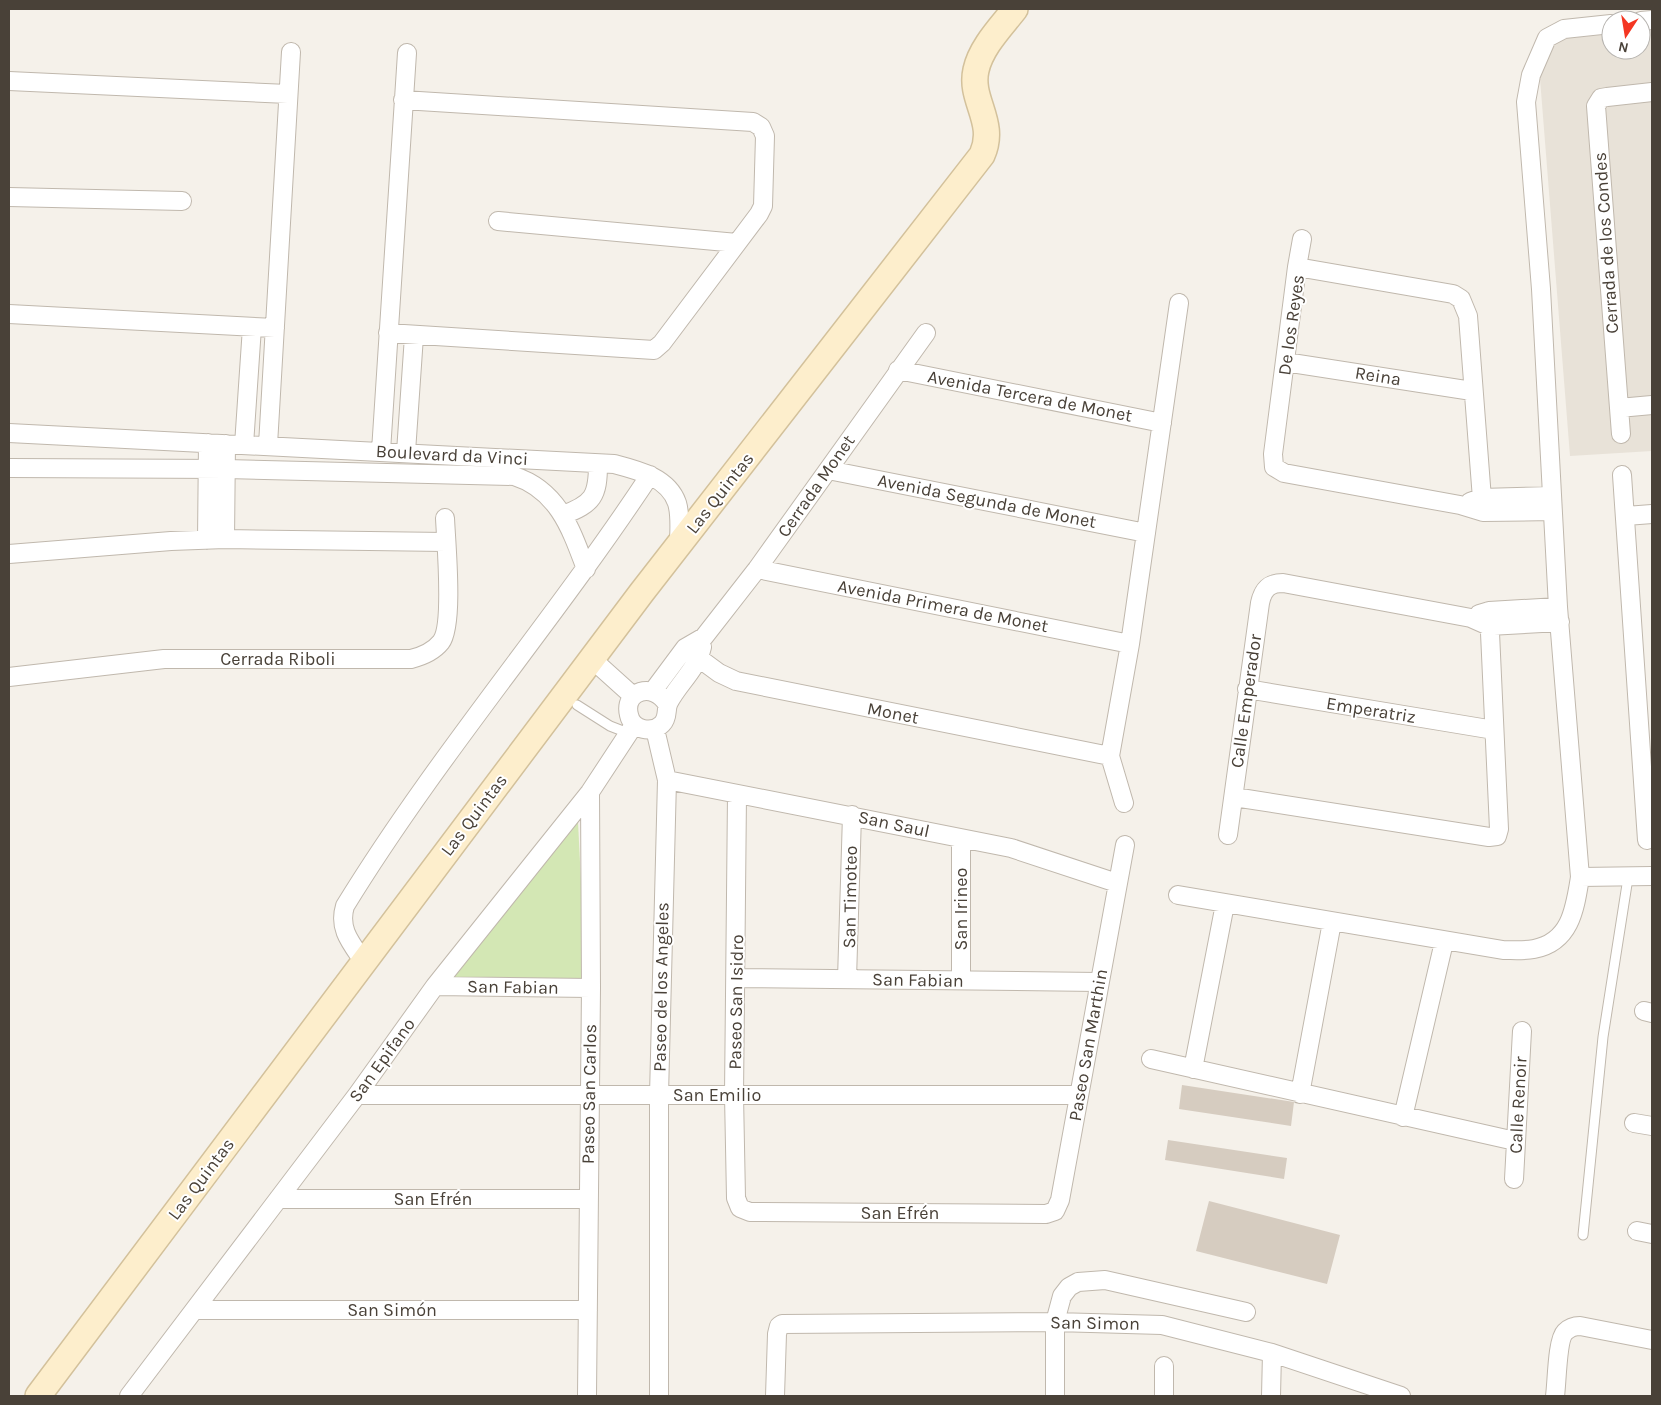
<svg xmlns="http://www.w3.org/2000/svg" width="1661" height="1405" font-family="Karla,sans-serif">
  <style>
    .residential { fill: #e8e2d8 }
    .green { fill: #d3e7b4 }
    .building { fill: #d6ccc0 }
    .lines { fill: none; stroke-linecap: round; stroke-linejoin: round }
    .lane-casing { stroke: #c0b8ad; stroke-width: 11 }
    .street-casing { stroke: #c0b8ad; stroke-width: 20 }
    .secondary-casing { stroke: #d3c19b; stroke-width: 28 }
    .lane { stroke: #fff; stroke-width: 9 }
    .street { stroke: #fff; stroke-width: 18 }
    .secondary { stroke: #fdeecc; stroke-width: 25 }
    .labels { text-anchor: middle; dominant-baseline: central; stroke-width: 4; stroke-linejoin: round; paint-order: stroke }
    .street-label { font-size: 18px; fill: #494138; stroke: #fff }
  </style>
  <rect width="100%" height="100%" fill="#f5f1ea"/>
  <!-- residential -->
  <path class="residential" d="M1652 30V451L1570 456 1537 41 1611 34V50H1641V31Z"/>
  <!-- green -->
  <path class="green" d="M575 815 578 822 586 982 445 978Z"/>
  <!-- building -->
  <path class="building" d="M1182 1085 1294 1102 1291 1126 1179 1109Z
    M1168 1140 1287 1158 1284 1179 1165 1160Z
    M1209 1201 1340 1235 1327 1284 1196 1251Z"/>
  <g class="lines">
    <!-- lane casing -->
    <g class="lane-casing">
      <path id="lane" d="M577 705 610 726 628 733
        M1583 1235 1603 1037 1628 878"/>
    </g>
    <!-- street casing -->
    <g class="street-casing">
      <path id="street" d="M1641 21 1652 20
        M9 81 288 94
        M9 197 182 201
        M498 221 737 243
        M1297 267 1302 239
        M9 314 275 328
        M388 333 654 350 662 343 759 214 763 206 765 136 761 127 753 122 403 100
        M1285 362 1472 391
        M898 370 1162 423
        M1619 408 1652 405
        M9 433 614 464C637 470 668 477 677 503 681 516 679 532 679 545
        M1621 434 1596 106 1601 98 1607 97 1652 92
        M244 445 252 327
        M268 445 291 52
        M381 451 407 53
        M406 452 414 336
        M9 468 226 469 514 476C558 490 571 529 586 569
        M828 470 1146 533
        M1622 475 1647 840
        M1470 502 1481 498 1551 496
        M1483 512 1468 316 1461 299 1453 294 1297 267 1273 454 1274 467 1284 473 1460 505 1483 512 1552 511
        M563 515C593 504 598 496 598 464
        M1626 516 1652 514
        M225 539 226 444
        M207 540 208 443
        M9 554 171 541 225 539 446 542
        M757 569 1130 644
        M1479 614 1489 611 1558 607
        M685 648 719 673 736 681 1110 756
        M593 660 633 696
        M9 677 164 659H411C423 656 433 652 441 642 454 625 446 542 445 518
        M1247 689 1494 730
        M653 691 685 648 704 637 757 569 926 333
        M667 704C653 681 623 691 629 715 632 730 652 734 662 724 669 717 665 709 669 702 679 683 697 669 702 647
        M655 729 667 780 659 1095V1396
        M667 780 1011 848 1117 883
        M737 795 734 1095 736 1198 740 1208 750 1212 1046 1214 1055 1211 1060 1200 1125 845
        M1234 797 1489 837 1497 836 1499 829 1489 611
        M1124 803 1110 756 1130 644 1179 303
        M1228 835 1260 603C1263 589 1269 583 1283 583L1471 618 1489 626 1560 622
        M961 838V980
        M1580 877 1652 876
        M1178 895 1503 950C1513 950 1524 951 1534 949 1571 942 1575 908 1580 877L1558 607 1541 289 1526 102 1531 75 1547 38 1564 29 1611 24
        M364 962C351 943 338 929 345 906 437 756 553 622 650 475
        M736 978 1099 982
        M847 979 852 815
        M435 986 591 988
        M1644 1011 1652 1013
        M1151 1059 1515 1141
        M1193 1069 1225 904
        M1300 1094 1332 922
        M357 1095H1078
        M1403 1117 1444 942
        M1634 1123 1652 1126
        M1514 1179 1522 1031
        M278 1199H588
        M1637 1231 1652 1234
        M196 1310H588
        M129 1396 357 1095 435 986 590 792 634 725
        M587 1396 591 988 590 792
        M775 1396 777 1334 779 1326 782 1324 1055 1322 1162 1325 1272 1353 1401 1396
        M1055 1396V1322L1062 1296 1069 1287 1078 1282 1105 1280 1246 1312
        M1164 1396V1366
        M1271 1396 1272 1353
        M1555 1396C1557 1383 1557 1340 1565 1332 1569 1328 1575 1326 1580 1326L1652 1340"/>
    </g>
    <!-- secondary casing -->
    <g class="secondary-casing">
      <path id="secondary" d="M38 1396 642 592 982 155C997 122 969 100 976 70 981 47 1001 27 1015 9"/>
    </g>
    <!-- lane -->
    <use href="#lane" class="lane"/>
    <!-- street -->
    <use href="#street" class="street"/>
    <!-- secondary -->
    <use href="#secondary" class="secondary"/>
  </g>
  <g class="labels">
    <!-- street labels -->
    <g class="street-label">
      <text transform="translate(1606 243) rotate(-94)">Cerrada de los Condes</text>
      <text transform="translate(1291 325) rotate(-82)">De los Reyes</text>
      <text transform="translate(1378 376) rotate(9)">Reina</text>
      <text transform="translate(1030 396) rotate(11)">Avenida Tercera de Monet</text>
      <text transform="translate(452 455) rotate(3)">Boulevard da Vinci</text>
      <text transform="translate(816 486) rotate(-55)">Cerrada Monet</text>
      <text transform="translate(720 493) rotate(-52)">Las Quintas</text>
      <text transform="translate(987 501) rotate(11)">Avenida Segunda de Monet</text>
      <text transform="translate(943 606) rotate(11)">Avenida Primera de Monet</text>
      <text x="278" y="659">Cerrada Riboli</text>
      <text transform="translate(1246 701) rotate(-82)">Calle Emperador</text>
      <text transform="translate(1371 710) rotate(9)">Emperatriz</text>
      <text transform="translate(893 713) rotate(11)">Monet</text>
      <text transform="translate(474 815) rotate(-53)">Las Quintas</text>
      <text transform="translate(894 824) rotate(12)">San Saul</text>
      <text transform="translate(850 897) rotate(-89)">San Timoteo</text>
      <text transform="translate(961 909) rotate(-90)">San Irineo</text>
      <text transform="translate(918 980) rotate(1)">San Fabian</text>
      <text transform="translate(513 987) rotate(1)">San Fabian</text>
      <text transform="translate(661 987) rotate(-89)">Paseo de los Angeles</text>
      <text transform="translate(736 1002) rotate(-89)">Paseo San Isidro</text>
      <text transform="translate(1088 1045) rotate(-80)">Paseo San Marthin</text>
      <text transform="translate(382 1060) rotate(-54)">San Epifano</text>
      <text transform="translate(589 1094) rotate(-89)">Paseo San Carlos</text>
      <text x="717" y="1095">San Emilio</text>
      <text transform="translate(1518 1105) rotate(-87)">Calle Renoir</text>
      <text transform="translate(201 1179) rotate(-53)">Las Quintas</text>
      <text x="433" y="1199">San Efrén</text>
      <text x="900" y="1213">San Efrén</text>
      <text x="392" y="1310">San Simón</text>
      <text transform="translate(1095 1323) rotate(1)">San Simon</text>
    </g>
  </g>
  <!-- border -->
  <rect width="1661" height="1405" fill="none" stroke="#494138" stroke-width="20"/>
  <!-- north arrow -->
  <g transform="translate(1626 35) rotate(192)"><circle r="24" fill="#ffffff" stroke="#b6b3af"/>
  <path d="M0-4L9 19L0 12L-9 19Z" fill="#f43622"/>
  <text y="-8" font-size="14" font-weight="bold" text-anchor="middle" fill="#494138">N</text>
  </g>
</svg>
